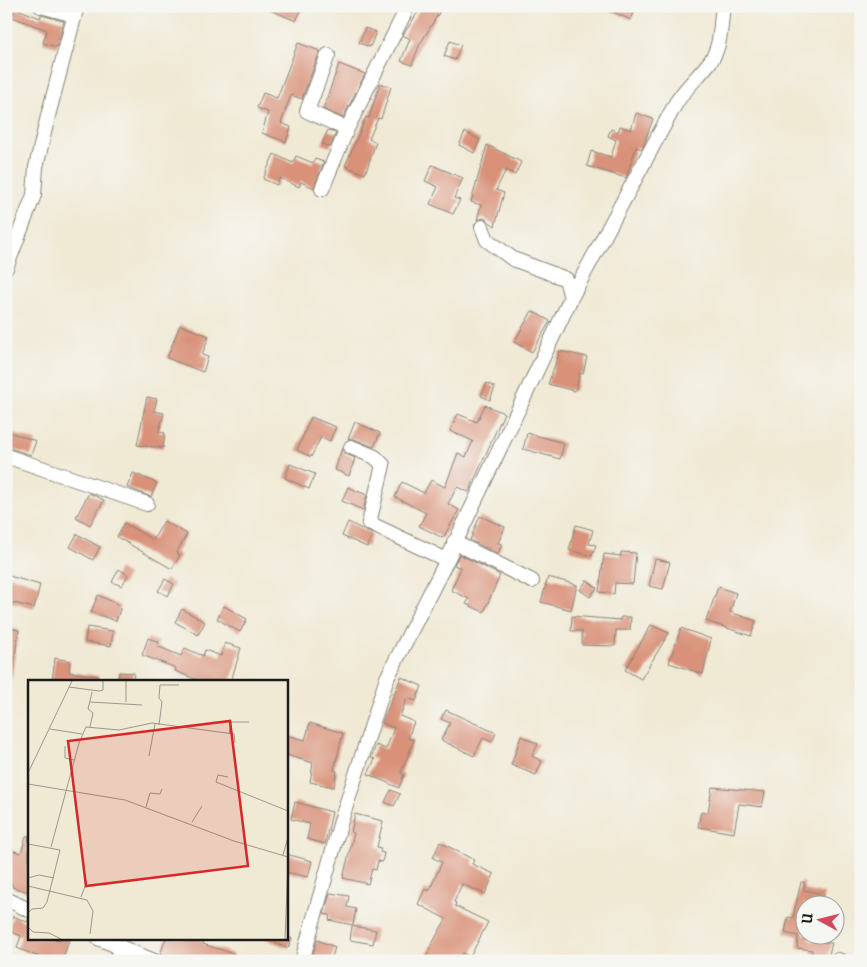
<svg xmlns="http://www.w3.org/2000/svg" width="867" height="967" font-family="'IM FELL French Canon',serif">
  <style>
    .building { fill: #d99279 }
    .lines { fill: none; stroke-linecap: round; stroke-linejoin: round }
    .minor-casing { stroke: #868278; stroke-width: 16 }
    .minor { stroke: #fff; stroke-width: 14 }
    .inset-road { fill: none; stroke: #9b978a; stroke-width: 1 }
    .view { fill: #d62828; fill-opacity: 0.15; stroke: #d62828; stroke-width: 2.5 }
    .inset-edge { fill: none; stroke: #1c1c1c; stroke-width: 2.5 }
  </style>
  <rect width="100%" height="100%" fill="#f6f6f2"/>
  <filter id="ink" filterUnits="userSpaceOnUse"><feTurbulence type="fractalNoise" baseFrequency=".02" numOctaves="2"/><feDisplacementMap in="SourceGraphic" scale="10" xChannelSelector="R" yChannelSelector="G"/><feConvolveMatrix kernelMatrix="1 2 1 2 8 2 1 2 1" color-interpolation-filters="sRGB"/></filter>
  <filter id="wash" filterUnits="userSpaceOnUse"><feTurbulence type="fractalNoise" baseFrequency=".0096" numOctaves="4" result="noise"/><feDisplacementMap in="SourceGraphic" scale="20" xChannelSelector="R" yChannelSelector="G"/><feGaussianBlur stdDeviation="1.12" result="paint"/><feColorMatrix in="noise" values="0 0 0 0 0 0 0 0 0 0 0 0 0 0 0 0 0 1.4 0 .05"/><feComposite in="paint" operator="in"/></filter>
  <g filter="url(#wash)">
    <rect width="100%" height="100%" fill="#f0e9d4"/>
    <g id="blocks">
      <!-- building -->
      <path class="building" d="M261 6H303L296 21Z
        M422 6H443L419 46 412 65 401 61 410 39 403 35Z
        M600 6H637L631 20Z
        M15 8 40 18 41 15 64 21 57 47 43 43 47 30 12 17Z
        M365 28 376 32 370 47 359 43Z
        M450 41 461 45 455 60 444 56Z
        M298 43 320 51 302 99 291 95 281 123 291 127 286 142 262 133 268 112 257 108 263 93 277 98Z
        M339 64 365 74 343 118 323 109Z
        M380 83 391 87 381 119 378 118 369 139 376 142 365 174 345 166 366 117 369 118Z
        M636 113 653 119 642 149 636 147 626 178 587 166 591 151 611 157 616 140 608 136 611 129 618 132 620 126 631 130Z
        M328 130 336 133 330 147 322 144Z
        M465 132 480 140 474 153 459 145Z
        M487 145 521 162 515 175 506 170 496 190 504 193 495 226 484 218 477 220 481 205 471 202Z
        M274 154 293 163 296 156 313 163 315 159 324 162 314 188 301 182 299 187 280 178 277 185 263 179Z
        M432 165 463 178 454 198 460 200 453 214 430 204 438 187 425 181Z
        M532 311 550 321 532 352 514 342Z
        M180 325 209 336 202 355 208 357 203 372 167 358Z
        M560 351 587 357 583 374 580 373 575 391 548 384Z
        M487 383 495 387 490 400 481 396Z
        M147 397 157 399 154 411 164 413 159 432 165 433 163 448 137 445Z
        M485 405 504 413 469 492 457 487 448 504 459 510 443 538 419 526 426 513 395 497 402 482 424 493 431 480 445 487 458 453 466 457 473 441 450 431 458 414 477 422Z
        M311 417 336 427 330 441 321 437 311 457 297 450Z
        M355 422 380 433 374 447 354 439H348Z
        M6 431 36 441 31 455 6 447Z
        M527 433 564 443 560 459 523 449Z
        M342 448 344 453 355 458 349 476 335 470Z
        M290 464 315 474 309 489 285 478Z
        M133 473 157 483 151 497 127 487Z
        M348 487 367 495 363 510 342 501Z
        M89 493 104 500 90 525 76 517Z
        M480 516 505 527 498 543 502 544 498 554 470 540Z
        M164 521 187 534 176 553 180 555 172 569 117 537 124 523 153 540Z
        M348 522 372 534 367 547 342 536Z
        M576 525 593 530 589 544 596 545 592 556 569 550Z
        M77 534 100 547 93 560 70 547Z
        M621 552 636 553 633 584 615 583 614 594 599 592 604 554 621 556Z
        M459 554 500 575 484 612 466 604 469 599 451 590 461 568 454 565Z
        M655 559 670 562 663 589 649 586Z
        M119 569 128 575 122 586 112 582Z
        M6 575 40 585 34 608 6 601Z
        M548 577 577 585 571 610 541 602Z
        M165 579 174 584 168 596 158 591Z
        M587 580 597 588 590 597 580 590Z
        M718 587 736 593 730 612 756 621 751 636 706 621Z
        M98 595 121 606 116 621 91 612Z
        M224 606 247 619 240 632 217 619Z
        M182 609 205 622 198 635 175 622Z
        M572 616 620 620 621 617H631L630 630H616L615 646 582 645V631H571Z
        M651 625 669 633 641 679 625 670Z
        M87 627 113 631 111 646 85 642Z
        M9 628 19 630 11 680 6 679V641Z
        M681 628 711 639 703 674 669 663Z
        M148 638 159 642 157 646 181 656 185 648 203 656 205 650 221 656 225 643 241 648 231 681H200L175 671 176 668 142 655Z
        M55 658 70 661 69 672 98 676V681H52Z
        M119 672 134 673 133 681H118Z
        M401 677 422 686 416 701 407 698 400 716 414 722 408 738 414 740 401 773 404 775 399 788 368 774 375 759 371 758 376 745 386 749 394 728 382 723Z
        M446 710 496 733 492 742 483 738 474 756 441 740 450 723 441 719Z
        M310 723 343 733 334 770 337 771 334 787 310 782 313 763 286 755V735L305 740Z
        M521 736 538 744 532 756 542 761 536 775 511 765Z
        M712 787 765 792 762 807 739 804 734 833 698 827 701 812 708 813Z
        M391 790 400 794 394 806 385 802Z
        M295 802 332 812 325 844 307 839 310 824 291 819Z
        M355 814 383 821 377 847 381 848 380 852 384 853 382 862 378 861 376 870 372 869 368 884 343 878 354 833 351 832Z
        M26 836H29V892L12 887V884L6 882V849L21 853Z
        M440 842 474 860 472 864 494 874 485 894 462 884 454 902 456 903 455 906 488 922 470 957 463 953 459 961H426L428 951 446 919 418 904 425 889 429 891 442 862 433 858Z
        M286 854 312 861 308 877 286 872Z
        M801 882H804V890L824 894 822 904H804V934H810L809 940 832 943 827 961H811L812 950 797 948 798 936 785 933 788 917 793 918Z
        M330 893 349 896 347 907 356 909 353 925 329 920 330 915 324 914Z
        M13 916 27 922 29 919V938L69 940 62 961H49L17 948 21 936 7 930Z
        M352 926 376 930 373 944 350 940Z
        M166 938H197L204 941 203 944 234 954 232 961H175L160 955Z
        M263 938H292L288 948Z
        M317 940 335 947 331 961H311Z"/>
    </g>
  </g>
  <g filter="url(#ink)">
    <use href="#blocks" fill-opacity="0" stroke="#868278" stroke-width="1"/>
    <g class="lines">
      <!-- minor casing -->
      <g class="minor-casing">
        <path id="minor" d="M41 6 74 15
          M328 55 307 111 347 129 408 6
          M322 189 347 129
          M482 227 487 240 513 259 566 279 571 298
          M6 268 34 195 36 167 48 116 77 6
          M351 447 375 457 383 465 369 523 447 560
          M6 456 147 504
          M454 542 532 581
          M6 899 29 910
          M98 938 154 961
          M838 960 840 961
          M117 961 120 947
          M302 961 341 821 387 678 447 560 571 298 676 103C686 87 698 77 709 63 722 47 720 25 723 6"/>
      </g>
      <!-- minor -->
      <use href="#minor" class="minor"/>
    </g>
  </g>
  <!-- overview -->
  <g transform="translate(28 680)">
    <rect width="260" height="260" fill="#f0e9d4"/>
    <path class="inset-road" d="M98 1V22M41 7 71 11 75 10V1M62 22 114 25M131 45 134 22 131 18 132 5H151M62 47 65 33 60 29 64 12M22 49 54 54M201 54 203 42H221M37 66V78L46 80M121 76 127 44M0 93 44 1M200 97 190 95 188 102 260 131M0 104 97 120 206 161 260 177M118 127 122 113 132 114 134 109M164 142 174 126M0 164 32 170 19 222 15 228 4 229 0 233M23 167 51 63 58 47 91 50 124 43 206 54 207 63M255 175 260 157M0 198 11 195 26 198M0 206 59 220 65 231 62 254M53 217 59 201M0 247 5 252 21 253 33 259M257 259 260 183"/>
    <path class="view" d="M202 41 220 186 58 206 40 61Z"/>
    <rect width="260" height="260" class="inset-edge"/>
  </g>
  <!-- margin -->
  <rect width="867" height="967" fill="none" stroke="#f6f6f2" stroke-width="25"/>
  <!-- north arrow -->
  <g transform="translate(820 920) rotate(277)"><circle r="24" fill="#f6f6f2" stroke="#9f9f9c"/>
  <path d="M0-4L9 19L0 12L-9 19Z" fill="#d1495b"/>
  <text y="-8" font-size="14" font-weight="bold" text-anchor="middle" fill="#1c1c1c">U</text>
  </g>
</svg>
